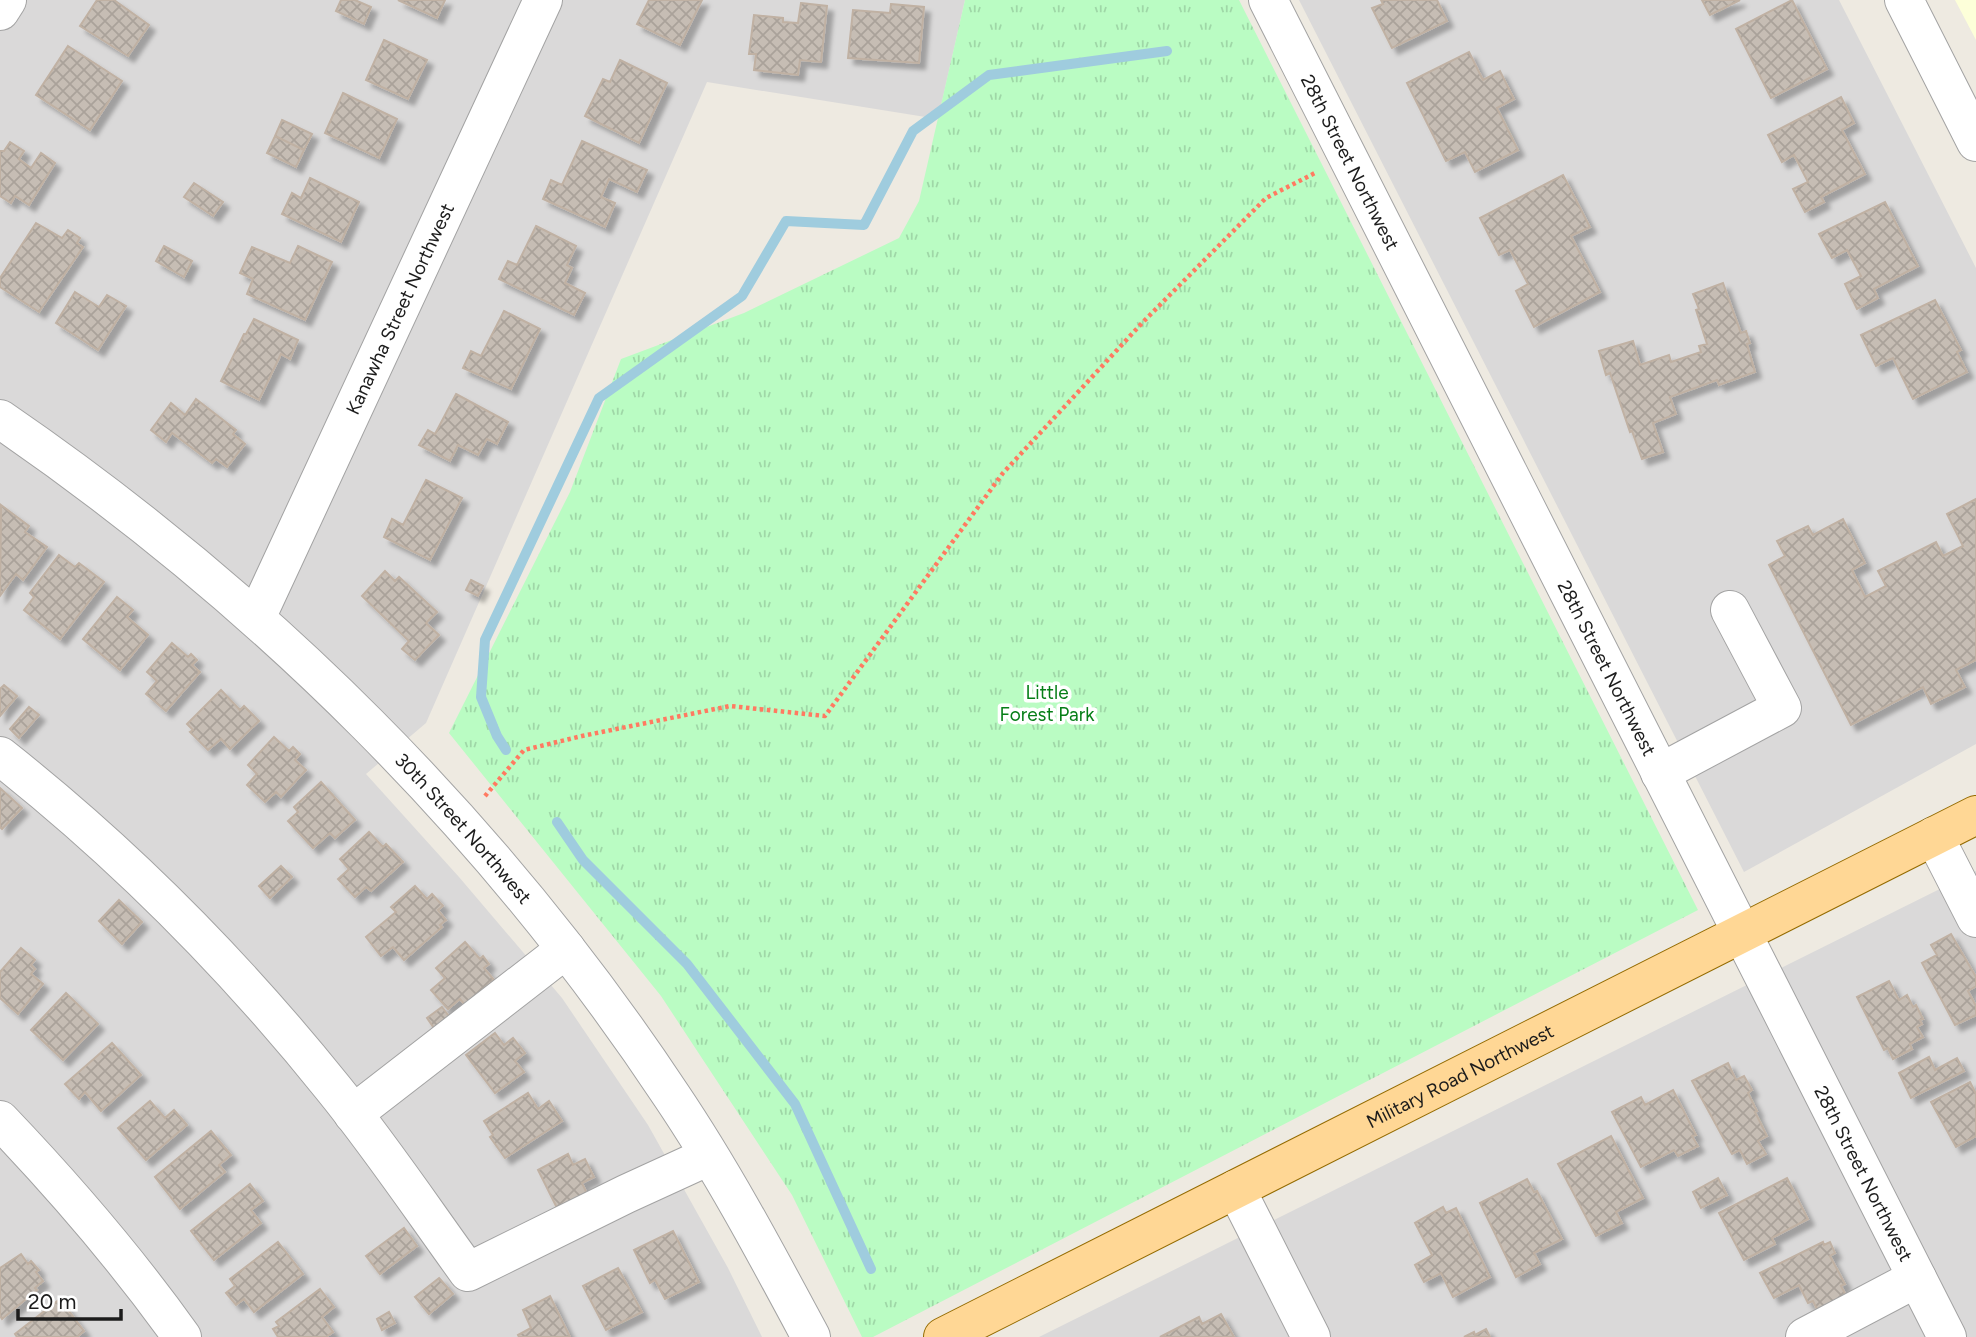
<svg xmlns="http://www.w3.org/2000/svg" width="1976" height="1337" font-family="Figtree,sans-serif">
  <style>
    .residential { fill: #dad9d9 }
    .education { fill: #fdffd9 }
    .park { fill: url(#park-tufts) }
    .lines { fill: none; stroke-linecap: round; stroke-linejoin: round }
    .stream { stroke: #9fccde; stroke-width: 10 }
    .building { fill: url(#building-cross-hatch); stroke: #c0b1a3; stroke-width: 2; filter: url(#shadow) }
    .minor-casing { stroke: #a3a3a3; stroke-width: 40 }
    .major-casing { stroke: #946b00; stroke-width: 40 }
    .path { stroke: #ff7a61; stroke-width: 4.5; stroke-dasharray: 3.5 3.5; stroke-linecap: butt }
    .minor { stroke: #fff; stroke-width: 38 }
    .major { stroke: #ffd795; stroke-width: 38 }
    .labels { text-anchor: middle; dominant-baseline: central; stroke-width: 7; stroke-linejoin: round; paint-order: stroke }
    .street-label { font-size: 19px; fill: #1c1c1c; stroke: #fff }
    .park-label { font-size: 19px; fill: #067e17; stroke: #fff }
  </style>
  <defs>
    <pattern id="park-tufts" width="24" height="20" patternUnits="userSpaceOnUse" patternTransform="scale(1.75)"><rect width="24" height="20" fill="#bafcc3"/><path d="M3 7l-1-3M5 7V3M7 7l1-3M15 17l-1-3M17 17v-4M19 17l1-3" fill="none" stroke="#9fd7a7"/></pattern>
    <pattern id="building-cross-hatch" width="8" height="8" patternUnits="userSpaceOnUse" patternTransform="scale(1.75)"><rect width="8" height="8" fill="#c6bdb4"/><path d="M0 0l8 8M0 8l8-8" fill="none" stroke="#aaa29a"/></pattern>
    <filter id="shadow"><feDropShadow dx="6" dy="6" stdDeviation="2" flood-color="#0004"/></filter>
  </defs>
  <rect width="100%" height="100%" fill="#eeeae1"/>
  <!-- residential -->
  <path class="residential" d="M0 0H965L938 119 707 82 426 723 366 774 459 877 562 998 648 1125 728 1268 762 1337H0Z
    M1299 0H1839L1976 268V744L1744 872Z
    M1976 871V1337H1039Z"/>
  <!-- education -->
  <path class="education" d="M1955 0H1976V40Z"/>
  <!-- park -->
  <path class="park" d="M965 0H1239L1698 910 873 1337H862L792 1195 661 996 449 733 570 492 621 359 744 313 899 238 919 201Z"/>
  <g class="lines">
    <!-- stream -->
    <path class="stream" d="M506 750 497 736 481 697 485 640 599 398 742 296 786 221 864 225 913 131 989 75 1167 51
      M557 822 583 860 687 964 795 1104 871 1269"/>
  </g>
  <!-- building -->
  <path class="building" d="M97 0H114L149 25 128 56 80 26Z
    M341 0H355L371 7 364 24 336 11Z
    M398 0H445L437 18Z
    M649 0H702L680 45 637 24Z
    M1381 0H1437L1447 21 1392 48 1372 8 1383 4Z
    M1702 0H1740L1710 15Z
    M1792 0 1827 69 1771 98 1736 29Z
    M801 3 827 6 821 62 800 60 798 75 754 70 756 54H749L754 15 783 18V22L798 23Z
    M891 4 924 7 919 63 848 58 853 10 890 13Z
    M384 40 427 60 408 99 366 80Z
    M68 46 122 81 90 130 36 95Z
    M1469 52 1483 80 1500 71 1514 99 1497 108 1518 150 1475 172 1465 152 1446 161 1407 83Z
    M620 60 667 83 639 143 585 116 603 79 610 82Z
    M343 93 397 119 379 158 325 133Z
    M1841 97 1854 123 1842 130 1865 174 1821 197 1824 202 1805 212 1793 189 1808 182 1794 155 1782 162 1768 135Z
    M282 120 312 134 304 150 275 136Z
    M275 136 304 150 296 167 267 153Z
    M582 141 647 170 637 192 609 179 601 197 615 203 605 227 543 199 551 180 562 185Z
    M10 142 24 151 19 159 31 168 41 153 55 163 29 205 15 196 11 203 0 196V151H4Z
    M1563 175 1590 227 1571 236 1600 292 1534 327 1516 291 1528 284 1510 250 1499 255 1480 218Z
    M310 178 359 202 341 242 282 214 292 193 301 198Z
    M194 183 223 202 213 216 184 197Z
    M1885 202 1918 266 1874 289 1878 298 1857 309 1845 284 1861 276 1847 250 1832 258 1819 234Z
    M36 223 62 238 68 230 80 238 77 243 83 247 39 312 0 287V278Z
    M536 226 576 246 567 265 572 268 565 283 585 293 574 315 499 279 508 261 517 265Z
    M164 246 192 261 184 277 156 261Z
    M298 246 332 262 305 320 247 294 253 279 240 273 252 247 290 263Z
    M1723 283 1741 333 1746 331 1750 343 1747 344 1755 372 1719 385 1717 380 1670 397 1676 414 1653 423 1663 452 1642 459 1632 431 1630 432 1610 373 1606 375 1599 351 1633 341 1640 365 1669 355 1671 362 1701 352 1699 346 1707 344 1696 310 1699 309 1693 294Z
    M75 292 99 307 107 295 126 306 98 350 56 323Z
    M1935 300 1961 350 1957 352 1967 372 1913 399 1893 358 1876 366 1861 335Z
    M504 311 540 329 511 389 463 368 471 351 481 356Z
    M254 319 298 340 290 359 281 354 259 400 221 381 244 334H246Z
    M456 394 508 422 497 444 487 439 478 455 458 445 450 461 419 445 428 430 435 434Z
    M196 399 236 430 233 434 245 444 227 467 216 459 212 463 172 433 166 442 151 430 171 403 185 415Z
    M426 480 462 498 430 560 384 537 392 519 403 525Z
    M1976 499V660L1956 670 1965 687 1931 704 1923 687 1851 725 1769 565 1785 556 1777 541 1808 526 1813 535 1843 519 1865 563 1852 570 1865 597 1886 586 1878 571 1936 542 1943 556 1963 546 1947 514Z
    M1 505 29 526 25 532 47 547 23 580 16 574 0 596Z
    M59 555 75 567 79 563 104 582 60 639 24 610 34 597 30 593Z
    M385 571 395 581 399 577 437 612 426 623 439 635 415 660 402 649 409 641 362 596Z
    M471 580 483 586 478 596 466 590Z
    M117 597 133 610 127 617 148 635 120 670 83 639Z
    M172 643 188 657 191 654 197 660 192 665 200 672 166 711 146 694 157 681 147 672Z
    M4 685 17 696 0 716V689Z
    M221 690 240 710 244 706 259 721 230 749 221 739 208 750 190 732 193 730 187 724Z
    M29 707 39 715 19 738 10 729Z
    M274 737 289 751 293 747 300 754 295 760 306 770 281 797 276 792 265 802 247 785 257 774 248 765Z
    M321 782 355 820 335 838 330 833 313 848 288 821 298 812 294 807Z
    M0 788 22 808 2 829 0 827Z
    M369 832 383 847 386 844 403 862 371 891 366 887 355 897 338 879 349 869 340 859Z
    M281 866 292 877 270 898 259 886Z
    M415 886 427 899 432 894 443 906 438 910 446 920 440 925 442 927 404 960 393 947 381 956 366 937 396 912 391 907Z
    M119 900 142 922 122 944 99 921Z
    M1951 934 1976 977V986L1968 991 1976 1006V1015L1955 1025 1922 963 1937 955 1931 945Z
    M465 942 480 959 483 956 489 964 484 968 494 980 465 1005 460 999 448 1009 431 990 445 978 436 968Z
    M21 948 35 960 31 965 35 969 31 974 43 984 18 1014 0 998V972Z
    M1889 981 1899 1000 1907 995 1913 1007 1916 1005 1923 1019 1920 1020 1922 1024 1917 1027 1923 1037 1910 1044 1912 1049 1893 1059 1888 1048 1884 1050 1857 997Z
    M66 993 98 1024 63 1060 31 1030Z
    M442 1007 451 1019 436 1031 427 1018Z
    M495 1033 504 1045 513 1038 525 1053 515 1061 524 1072 495 1093 466 1055Z
    M112 1043 141 1075 101 1111 85 1092 79 1099 65 1084Z
    M1929 1057 1935 1070 1957 1058 1964 1071 1911 1098 1899 1073Z
    M1728 1063 1736 1080 1744 1076 1752 1090 1748 1093 1757 1111 1755 1112 1767 1136 1758 1141 1766 1154 1747 1164 1740 1150 1732 1154 1692 1081Z
    M1970 1082 1976 1094V1136L1956 1147 1931 1102Z
    M1673 1090 1696 1135 1692 1136 1698 1146 1678 1156 1674 1150 1641 1167 1612 1112 1641 1097 1645 1105Z
    M528 1093 538 1109 549 1101 562 1121 505 1158 490 1137 493 1135 484 1121Z
    M150 1101 165 1118 174 1110 187 1125 146 1160 118 1128Z
    M211 1131 231 1155 219 1165 225 1172 180 1209 155 1177Z
    M1611 1136 1643 1198 1616 1212 1622 1223 1596 1236 1558 1164Z
    M568 1154 573 1165 585 1159 594 1177 582 1183 588 1196 558 1210 538 1170Z
    M1718 1178 1727 1195 1701 1208 1693 1192Z
    M1787 1178 1808 1219 1772 1238 1775 1244 1744 1260 1719 1213Z
    M1527 1179 1534 1192 1537 1191 1562 1239 1534 1253 1540 1264 1516 1277 1480 1203Z
    M250 1184 263 1201 251 1210 261 1223 214 1260 191 1231Z
    M1443 1207 1446 1213 1456 1208 1490 1277 1453 1297 1441 1273 1424 1282 1415 1265 1432 1255 1415 1223Z
    M404 1228 417 1246 380 1274 366 1256Z
    M673 1231 699 1282 665 1299 655 1280 650 1283 634 1250Z
    M278 1242 303 1274 254 1312 244 1299 236 1305 226 1293 235 1286 230 1279Z
    M1823 1242 1824 1245 1830 1242 1835 1253 1830 1256 1845 1284 1841 1286 1849 1301 1820 1315 1813 1301 1808 1303 1799 1285 1774 1298 1760 1273Z
    M21 1254 28 1264 31 1261 39 1270 36 1272 43 1281 35 1288 37 1290 2 1319 0 1316V1268Z
    M618 1268 642 1312 606 1330 583 1286Z
    M439 1278 453 1294 429 1314 415 1297Z
    M320 1289 334 1307 322 1317 333 1332 326 1337H278L273 1329 279 1326 276 1322Z
    M550 1296 570 1337H519L518 1335 531 1328 523 1310Z
    M60 1299 84 1331 77 1337H17L15 1334Z
    M389 1312 395 1323 382 1330 377 1319Z
    M1221 1314 1234 1337H1160L1199 1317 1202 1324Z
    M1486 1329 1490 1337H1464L1474 1332 1475 1335Z"/>
  <g class="lines">
    <!-- minor casing -->
    <g class="minor-casing">
      <g id="minor">
        <path id="s1" d="M1268 0 1947 1337"/>
        <path d="M1904 0 1976 142"/>
        <path d="M0 11 7 0"/>
        <path id="s2" d="M0 419C264 600 494 828 671 1095 723 1172 767 1255 811 1337"/>
        <path id="s3" d="M256 618 543 0"/>
        <path d="M0 756C123 853 235 966 333 1088 381 1147 423 1210 468 1272L626 1194 709 1156"/>
        <path d="M1660 773 1782 708 1730 610"/>
        <path d="M1934 836 1976 918"/>
        <path d="M353 1114 566 949"/>
        <path d="M0 1120C65 1188 127 1260 182 1337"/>
        <path d="M1236 1189 1311 1337"/>
        <path d="M1805 1337 1917 1278"/>
      </g>
    </g>
    <!-- major casing -->
    <g class="major-casing">
      <g id="major">
        <path id="s4" d="M943 1337 1976 815"/>
      </g>
    </g>
    <!-- path -->
    <path class="path" d="M485 796 524 750 582 736 730 706 825 716 1003 473 1143 322 1266 198 1315 173"/>
    <!-- minor -->
    <use href="#minor" class="minor"/>
    <!-- major -->
    <use href="#major" class="major"/>
  </g>
  <g class="labels">
    <!-- street labels -->
    <g class="street-label">
      <text stroke="none"><textPath href="#s1" startOffset="182">28th Street Northwest</textPath></text>
      <text stroke="none"><textPath href="#s3" startOffset="341">Kanawha Street Northwest</textPath></text>
      <text stroke="none"><textPath href="#s1" startOffset="749">28th Street Northwest</textPath></text>
      <text stroke="none"><textPath href="#s2" startOffset="620">30th Street Northwest</textPath></text>
      <text stroke="none"><textPath href="#s4" startOffset="579">Military Road Northwest</textPath></text>
      <text stroke="none"><textPath href="#s1" startOffset="1316">28th Street Northwest</textPath></text>
    </g>
    <!-- park labels -->
    <g class="park-label">
      <text x="1047" y="692">Little<tspan x="1047" dy="22">Forest Park</tspan></text>
    </g>
  </g>
  <!-- scale -->
  <path d="M18 1309v10h103v-10" fill="none" stroke="#1c1c1c" stroke-width="3.5"/>
  <text x="28" y="1309" font-size="21" fill="#1c1c1c" stroke="#ffffff" stroke-width="5" paint-order="stroke">20 m</text>
</svg>
